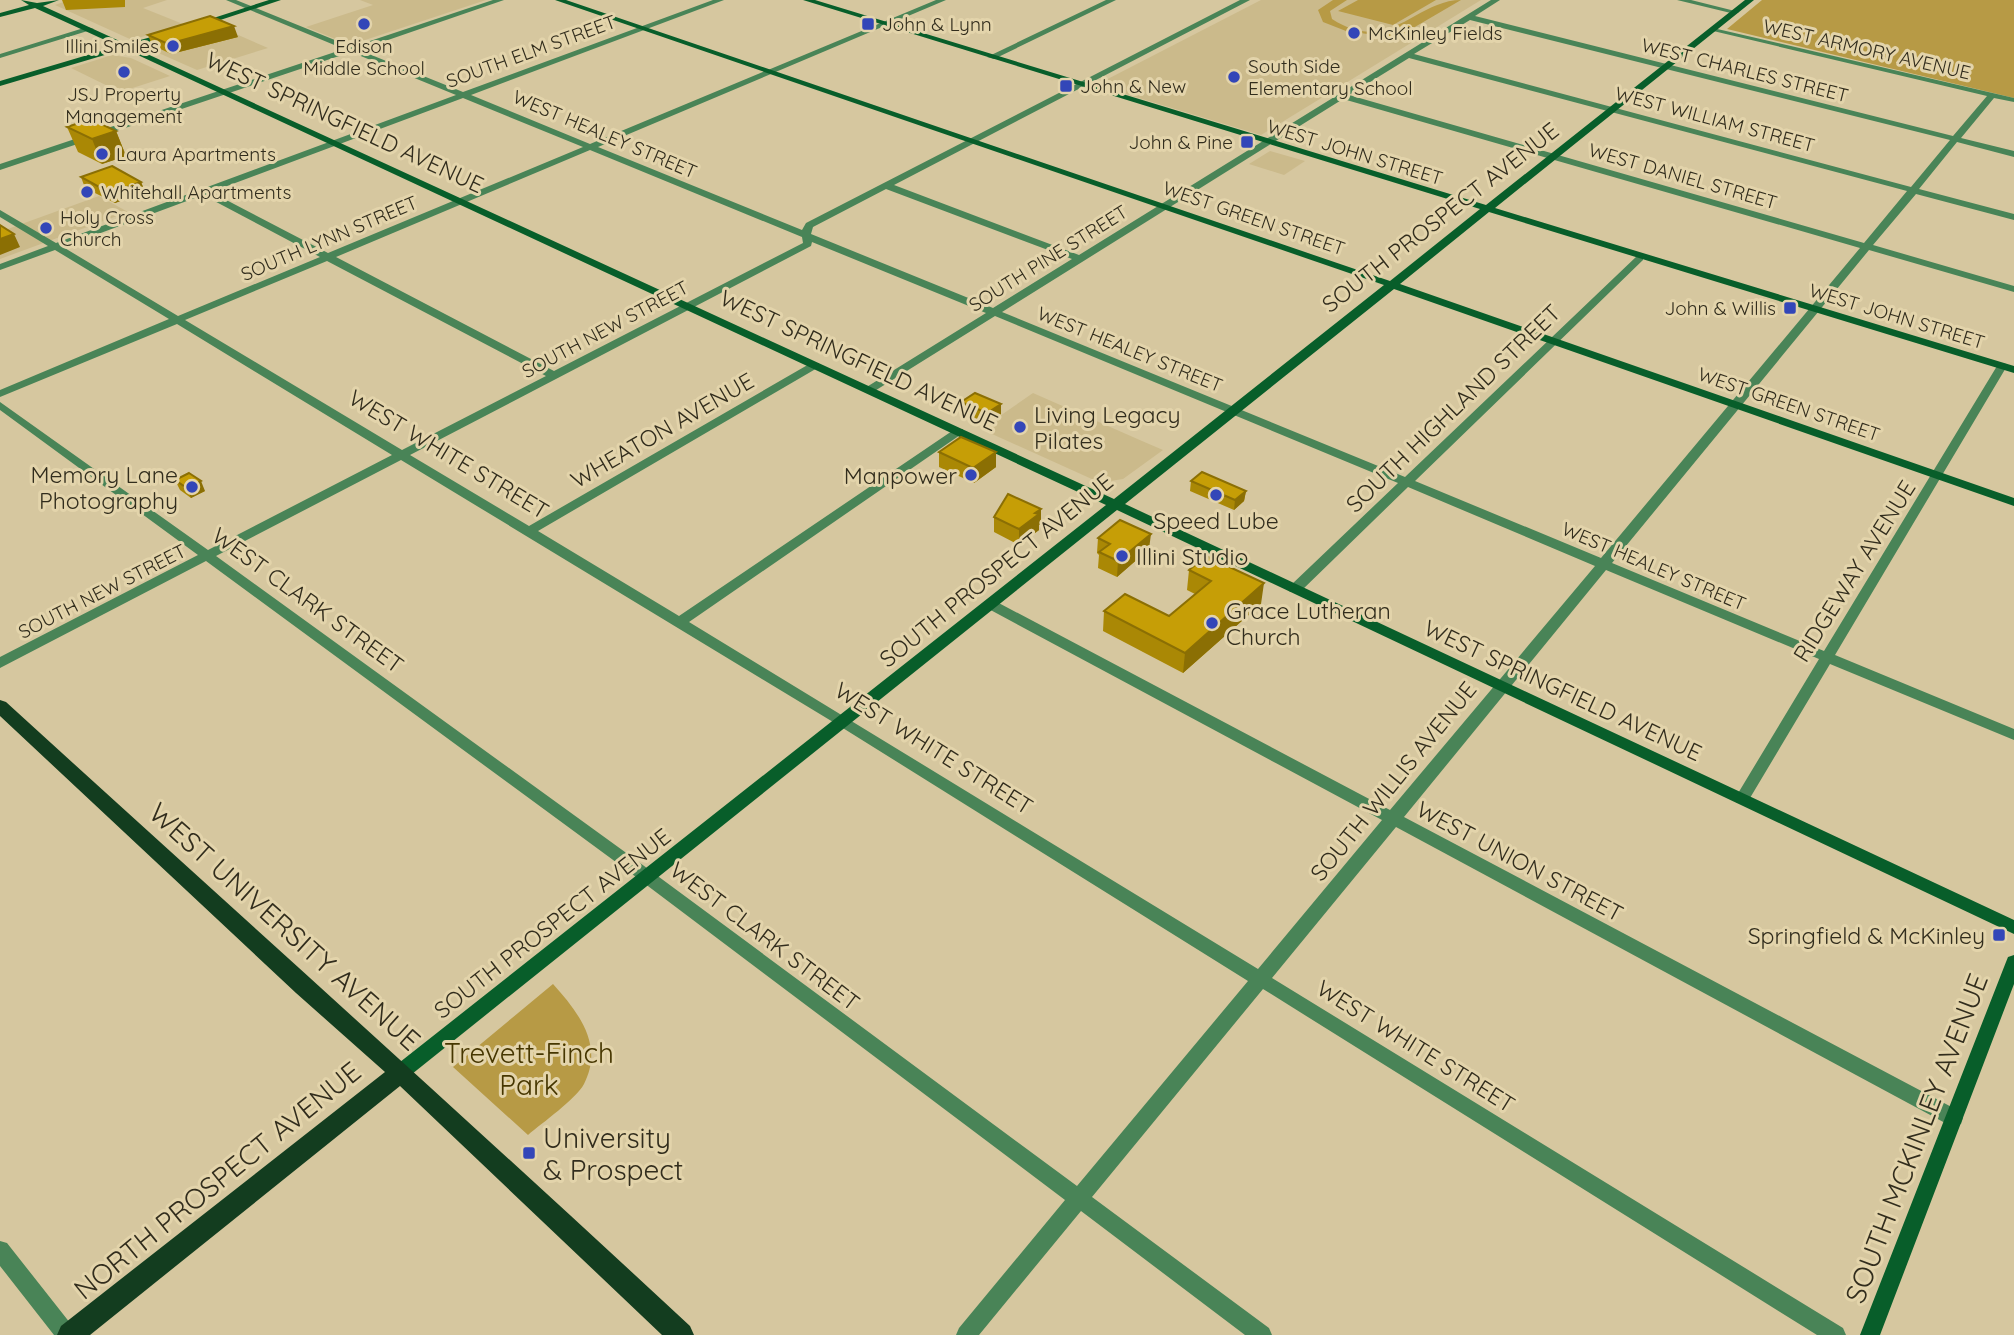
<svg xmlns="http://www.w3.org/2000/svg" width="2014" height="1335" font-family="Quicksand,sans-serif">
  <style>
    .built { fill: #cbba8b }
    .green { fill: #b79a45 }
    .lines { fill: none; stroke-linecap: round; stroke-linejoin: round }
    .street { fill: #498457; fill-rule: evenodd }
    .secondary { fill: #085e2a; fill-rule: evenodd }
    .primary { fill: #133d1f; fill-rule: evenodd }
    .wall { fill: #aa8805 }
    .shaded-wall { fill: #8b6f04 }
    .building { fill: #c69e06; stroke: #8b6f04; stroke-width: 2 }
    .poi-dot { fill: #3346b8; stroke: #e3d4ab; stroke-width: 2.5 }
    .labels { text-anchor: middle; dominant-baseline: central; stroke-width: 6; stroke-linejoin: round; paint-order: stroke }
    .far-poi-label { font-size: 19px; fill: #322d1d; stroke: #e3d4ab; text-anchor: start }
    .far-street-label { font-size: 19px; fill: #322d1d; stroke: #e3d4ab }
    .street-label { font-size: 23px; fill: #322d1d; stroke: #e3d4ab }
    .poi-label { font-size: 23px; fill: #322d1d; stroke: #e3d4ab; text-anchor: start }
    .near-street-label { font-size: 28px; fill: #322d1d; stroke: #e3d4ab }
    .near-park-label { font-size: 28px; fill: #463600; stroke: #e3d4ab }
    .near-poi-label { font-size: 28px; fill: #322d1d; stroke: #e3d4ab; text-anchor: start }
  </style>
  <rect width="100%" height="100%" fill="#d6c79f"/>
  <!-- built -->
  <path class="built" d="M69 0H167L143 8 183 24 132 40 55 5Z
    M360 0H486L350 45 306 27 373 5Z
    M1261 0H1481L1261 135 1096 85Z
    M213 24 268 48 197 70 145 47Z
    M112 55 131 58 170 76 120 92 71 68Z
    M1270 151 1305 161 1284 175 1249 164Z
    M99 196 128 212 0 259V227L5 230Z
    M1033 393 1142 441 1163 450 1123 479 1104 482 1094 480 981 429Z"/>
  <!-- green -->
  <path class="green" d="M1333 0H1347L1330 11 1332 19C1389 56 1416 0 1461 0L1396 38 1346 31 1323 22 1318 10Z
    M1358 0H1436L1393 25 1338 11Z
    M1762 0H2014V98L1727 29Z
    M553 984C579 1013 604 1045 584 1084 576 1099 542 1123 528 1135L453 1067Z"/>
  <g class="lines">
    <!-- street -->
    <path class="street" d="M226 0H236L352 47 493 0H504L359 50 463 92 713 0H724L471 95 590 144 936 0H946L598 147 802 230 806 223 1240 0H1250L894 185 1079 255 1491 0H1500L1475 16 1953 136 1987 96 1709 30 1713 28 2014 98V102L1994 98 1961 138 2014 151V157L1957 142 1919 189 2014 214V220L1916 194 1873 245 2014 286V292L1869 250 1612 563 1824 651 1997 366 2002 363 2006 364 2007 366 1835 655 2014 729V740L1830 664 1747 803H1737L1734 799 1737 795 1819 659 1606 570 1404 817 1961 1112 1963 1118 1961 1124 1954 1126 1947 1124 1396 827 1272 978 1843 1328 1846 1335H1817L1263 989 1092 1197 1269 1328 1272 1335H1245L1081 1211 979 1335H956L959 1328 1065 1200 624 868 206 561 0 668V657L198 555 0 410V402L208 550 392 455 177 324 0 397V390L169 319 55 250 0 270V264L48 246 0 217V210L56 243 456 95 351 52 0 170V164L344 49ZM1470 20 1950 140 1911 187 1414 54ZM1409 58 1907 191 1864 243 1349 95ZM463 98 583 147 328 253 211 192ZM1343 99 1860 248 1601 558 1415 481 1643 260V256H1637L1405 477 1002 312ZM590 150 802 237 803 243 554 371 336 257ZM886 189 1072 259 993 308 811 234 813 227ZM203 195 320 257 178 316 63 247ZM812 242 986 313 865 388V392H873L995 316 1398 483 1290 586 1288 589 1290 592H1300L1408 487 1595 566 1390 810 995 601H985L983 604 985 607 1382 820 1258 969 689 622 963 433V429H955L679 616 538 531 819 367V363H811L529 526 410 455 811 246ZM327 261 546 376 402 450 185 320ZM401 460 838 725 1248 981 1077 1186 636 860 216 556Z
      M1106 0H1116L994 59 987 57Z
      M1677 0H1691L1739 12 1735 14Z
      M87 27 94 29 0 58V54Z
      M0 1241 7 1243 74 1328 77 1335H54L0 1266Z"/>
    <!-- secondary -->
    <path class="secondary" d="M21 0 37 3 59 0 43 6 126 44 169 32V36L132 47 1114 499 1384 285 555 0H566L1390 281 1480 209 803 0H815L1486 205 1745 0H1754L1495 208 2014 366V373L1489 212 1400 284 2014 498V506L1394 289 1125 504 2014 920V934L1117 510 407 1078 401 1080 395 1078 392 1072 395 1066 1106 505 125 49 0 86V81L118 46 35 8 0 17V13L29 5Z
      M269 0H281L202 26 195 24Z
      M2014 955V984L1880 1335H1860L2006 962 2008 957Z"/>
    <!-- primary -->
    <path class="primary" d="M0 700 6 702C234 910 464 1116 690 1326L694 1335H662L400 1086 90 1335H57L61 1326 385 1072 296 993 0 716Z"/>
  </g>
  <!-- wall -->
  <path class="wall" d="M62 0H125V7L66 10Z
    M148 35 238 37 171 54 152 45Z
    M67 127 116 131 126 156 102 164 78 152Z
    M81 177 141 182 145 192 115 203 85 188Z
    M961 402 1001 414 987 423 961 412Z
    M939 452H996V467L974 483 939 467Z
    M175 480 205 491 191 498 180 490Z
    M1191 481 1246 491 1244 501 1234 510 1190 491Z
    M1041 509V524L1039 525V530L1019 545 994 532V517Z
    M1098 538 1149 549 1117 577 1098 568 1099 555 1097 553Z
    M1189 570 1261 604 1183 673 1103 631 1104 611 1169 616 1195 594 1187 590Z"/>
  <!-- shaded-wall -->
  <path class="shaded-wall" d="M234 26 238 37 171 54 168 44Z
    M116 131 126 156 102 164 92 139Z
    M141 182 145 192 115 203 110 193Z
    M14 234 20 247 0 255V239Z
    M1001 404V414L987 423V413Z
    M996 452V467L974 483 973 468Z
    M201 481 205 491 191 498 187 488Z
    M1246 491 1244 501 1234 510 1235 500Z
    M1041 509V524L1039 525V530L1019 545V529L1035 513Z
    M1151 534 1149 549 1117 577 1118 561Z
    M1264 583 1261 604 1183 673 1185 653Z"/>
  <!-- building -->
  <path class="building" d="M210 16 234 26 168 44 148 35Z
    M91 119 116 131 92 139 67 127Z
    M112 166 141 182 110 193 81 177Z
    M0 225 14 234 0 239Z
    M975 393 1001 404 987 413 961 402Z
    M961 437 996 452 973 468 939 452Z
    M1202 472 1246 491 1235 500 1191 481Z
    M189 473 201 481 187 488 175 480Z
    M1008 494 1041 509 1035 513 1039 514 1019 529 994 517Z
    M1120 520 1151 534 1118 561 1099 552 1110 544 1098 538Z
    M1206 556 1264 583 1185 653 1104 611 1125 594 1169 616 1211 581 1189 570Z"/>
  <!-- markers -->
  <g class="poi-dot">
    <circle cx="364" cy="24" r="7"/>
    <rect x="861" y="17" width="14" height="14" rx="3.5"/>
    <circle cx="1354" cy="33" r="7"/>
    <circle cx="173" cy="46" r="7"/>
    <circle cx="124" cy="72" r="7"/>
    <circle cx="1234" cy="77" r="7"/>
    <rect x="1059" y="79" width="14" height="14" rx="3.5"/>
    <rect x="1240" y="135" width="14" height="14" rx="3.5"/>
    <circle cx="102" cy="154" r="7"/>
    <circle cx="87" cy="192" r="7"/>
    <circle cx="46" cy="228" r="7"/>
    <rect x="1783" y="301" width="14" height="14" rx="3.5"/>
    <circle cx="1020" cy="427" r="7"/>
    <circle cx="971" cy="475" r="7"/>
    <circle cx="192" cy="487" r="7"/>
    <circle cx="1216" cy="495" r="7"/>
    <circle cx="1122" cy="556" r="7"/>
    <circle cx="1212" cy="623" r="7"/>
    <rect x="1992" y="928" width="14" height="14" rx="3.5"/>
    <rect x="522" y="1146" width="14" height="14" rx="3.5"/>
  </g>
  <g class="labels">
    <!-- far-poi labels -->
    <g class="far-poi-label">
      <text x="882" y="24">John &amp; Lynn</text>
      <text x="1368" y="33">McKinley Fields</text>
      <text x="159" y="46" text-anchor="end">Illini Smiles</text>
      <text x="364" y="46" text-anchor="middle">Edison<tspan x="364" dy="22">Middle School</tspan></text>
      <text x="1248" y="66">South Side<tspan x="1248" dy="22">Elementary School</tspan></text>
      <text x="1080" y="86">John &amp; New</text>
      <text x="124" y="94" text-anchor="middle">JSJ Property<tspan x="124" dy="22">Management</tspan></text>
      <text x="1233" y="142" text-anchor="end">John &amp; Pine</text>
      <text x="116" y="154">Laura Apartments</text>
      <text x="101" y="192">Whitehall Apartments</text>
      <text x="60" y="217">Holy Cross<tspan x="60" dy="22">Church</tspan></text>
      <text x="1776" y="308" text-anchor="end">John &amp; Willis</text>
    </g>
    <!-- far-street labels -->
    <g class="far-street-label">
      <text transform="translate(1867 49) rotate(13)">WEST ARMORY AVENUE</text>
      <text transform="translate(531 51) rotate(-20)">SOUTH ELM STREET</text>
      <text transform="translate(1745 70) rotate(14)">WEST CHARLES STREET</text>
      <text transform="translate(1715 119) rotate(15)">WEST WILLIAM STREET</text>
      <text transform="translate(605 134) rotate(23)">WEST HEALEY STREET</text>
      <text transform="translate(1355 152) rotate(17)">WEST JOHN STREET</text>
      <text transform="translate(1683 176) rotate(16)">WEST DANIEL STREET</text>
      <text transform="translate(1254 218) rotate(19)">WEST GREEN STREET</text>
      <text transform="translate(329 238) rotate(-23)">SOUTH LYNN STREET</text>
      <text transform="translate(1048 258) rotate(-32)">SOUTH PINE STREET</text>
      <text transform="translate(1897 316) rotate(17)">WEST JOHN STREET</text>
      <text transform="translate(605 329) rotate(-28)">SOUTH NEW STREET</text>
      <text transform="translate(1130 349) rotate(22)">WEST HEALEY STREET</text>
      <text transform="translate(1789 404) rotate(19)">WEST GREEN STREET</text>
      <text transform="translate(1654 566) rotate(23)">WEST HEALEY STREET</text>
      <text transform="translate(102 591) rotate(-27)">SOUTH NEW STREET</text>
    </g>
    <!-- street labels -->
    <g class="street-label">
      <text transform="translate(345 122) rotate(25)">WEST SPRINGFIELD AVENUE</text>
      <text transform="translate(1440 217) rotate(-38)">SOUTH PROSPECT AVENUE</text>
      <text transform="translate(859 360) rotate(25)">WEST SPRINGFIELD AVENUE</text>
      <text transform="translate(1453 408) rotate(-44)">SOUTH HIGHLAND STREET</text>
      <text transform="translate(662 430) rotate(-30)">WHEATON AVENUE</text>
      <text transform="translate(449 454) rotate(31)">WEST WHITE STREET</text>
      <text transform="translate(996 570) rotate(-39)">SOUTH PROSPECT AVENUE</text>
      <text transform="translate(1854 571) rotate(-58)">RIDGEWAY AVENUE</text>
      <text transform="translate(308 600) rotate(36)">WEST CLARK STREET</text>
      <text transform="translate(1563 690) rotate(25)">WEST SPRINGFIELD AVENUE</text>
      <text transform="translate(934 748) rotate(32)">WEST WHITE STREET</text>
      <text transform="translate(1393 781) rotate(-51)">SOUTH WILLIS AVENUE</text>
      <text transform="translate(1520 861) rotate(28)">WEST UNION STREET</text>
      <text transform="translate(552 923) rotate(-38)">SOUTH PROSPECT AVENUE</text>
      <text transform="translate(765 936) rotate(37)">WEST CLARK STREET</text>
      <text transform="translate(1416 1046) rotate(32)">WEST WHITE STREET</text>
    </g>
    <!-- poi labels -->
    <g class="poi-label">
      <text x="1034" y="414">Living Legacy<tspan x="1034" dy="26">Pilates</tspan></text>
      <text x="178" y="474" text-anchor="end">Memory Lane<tspan x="178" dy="26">Photography</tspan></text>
      <text x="957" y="475" text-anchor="end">Manpower</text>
      <text x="1216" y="520" text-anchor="middle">Speed Lube</text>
      <text x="1136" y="556">Illini Studio</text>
      <text x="1226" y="610">Grace Lutheran<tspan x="1226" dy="26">Church</tspan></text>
      <text x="1985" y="935" text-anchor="end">Springfield &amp; McKinley</text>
    </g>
    <!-- near-street labels -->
    <g class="near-street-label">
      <text transform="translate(285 926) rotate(42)">WEST UNIVERSITY AVENUE</text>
      <text transform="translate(1916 1138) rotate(-69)">SOUTH MCKINLEY AVENUE</text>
      <text transform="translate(217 1180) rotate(-39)">NORTH PROSPECT AVENUE</text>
    </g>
    <!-- near-park labels -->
    <g class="near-park-label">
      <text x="529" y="1052">Trevett-Finch<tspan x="529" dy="32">Park</tspan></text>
    </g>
    <!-- near-poi labels -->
    <g class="near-poi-label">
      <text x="543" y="1137">University<tspan x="543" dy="32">&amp; Prospect</tspan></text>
    </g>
  </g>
</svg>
